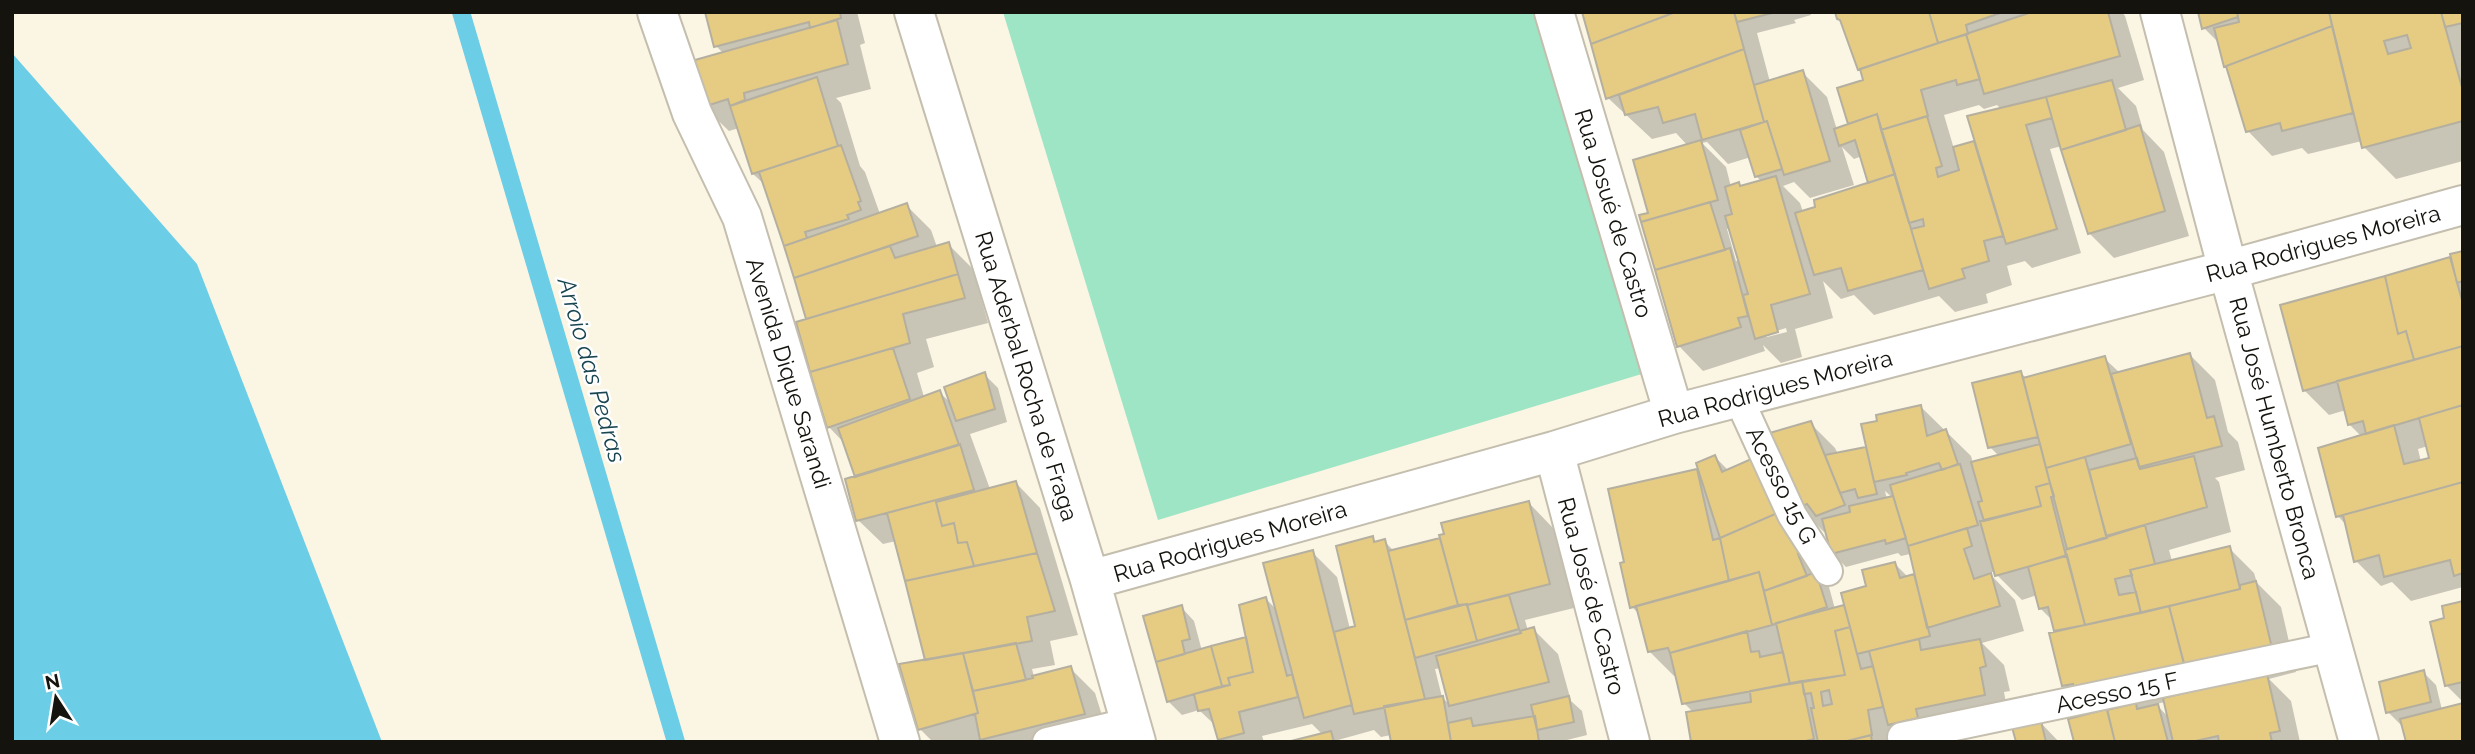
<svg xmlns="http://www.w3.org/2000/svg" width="2475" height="754" font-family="Raleway,sans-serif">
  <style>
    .green { fill: #9de5c5 }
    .water { fill: #6ccde6 }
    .shadow { fill: #0003; fill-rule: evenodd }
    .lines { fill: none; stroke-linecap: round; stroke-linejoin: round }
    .stream { stroke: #6ccde6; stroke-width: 18 }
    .building { fill: #e6cc82; stroke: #b4af9f; stroke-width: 2; fill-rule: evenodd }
    .service-casing { stroke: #c4beae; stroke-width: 32 }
    .minor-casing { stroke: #c4beae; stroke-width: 42 }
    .service { stroke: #fff; stroke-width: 28 }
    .minor { stroke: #fff; stroke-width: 38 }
    .labels { text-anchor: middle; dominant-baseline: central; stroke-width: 5; stroke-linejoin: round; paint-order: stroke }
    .street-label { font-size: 23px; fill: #15130e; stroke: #fff }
    .water-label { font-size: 24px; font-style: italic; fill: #194550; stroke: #fff }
  </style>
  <rect width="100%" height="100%" fill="#fbf5e4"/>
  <!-- green -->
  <path class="green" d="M1003 12H1535L1645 373 1158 520Z"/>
  <!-- water -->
  <path class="water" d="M12 53 197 264 382 742H12Z"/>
  <!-- shadow -->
  <path class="shadow" d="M707 12H857L865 43 860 45 871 89 836 98 841 103 860 166 865 172 880 214 906 205 931 230 937 247 948 244 973 269 988 323 926 339 934 367 917 373 924 397 939 392 952 404 984 374 998 388 1007 422 970 434 990 489 1016 483 1040 508 1078 635 1050 641 1055 665 1032 669 1034 677 1070 668 1095 693 1109 738 1094 742H933L920 729 927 661 896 541 883 544 858 520 857 478 845 444 829 427 798 323 808 320 765 185 753 174 739 128 729 131 704 107 724 54 716 46Z
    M1583 12H1810L1811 15 1794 20 1796 23 1757 33 1770 82 1802 72 1827 97 1837 130 1851 125 1849 123 1865 82 1838 12H2122L2125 16 2144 80 2118 88 2136 106 2143 130 2164 152 2189 236 2114 258 2089 233 2062 146 2050 149 2081 253 2032 268 2025 261 2007 266 2012 285 1986 294 1988 303 1955 312 1939 296 1874 315 1854 295 1841 299 1823 281 1833 318 1795 329 1802 357 1781 363 1763 345 1765 351 1703 371 1679 346 1650 214 1688 146 1676 133 1652 139 1608 98ZM1979 105 1984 109 1997 105 2001 109 1977 142 1954 149 1944 115ZM1707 142 1728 164 1751 157 1756 176 1762 182 1742 187 1739 184 1731 187 1726 167 1702 143ZM1842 147 1854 159 1862 156 1870 184 1803 212 1800 203 1783 186 1794 182 1810 198 1854 185ZM1730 228 1740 260 1736 261 1727 229ZM1786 328 1787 332 1767 337 1764 335Z
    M2200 12H2463V161L2396 179 2364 147 2362 141 2308 154 2302 148 2272 156 2248 131 2220 44 2204 28Z
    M2463 254V587L2411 601 2392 582 2381 586 2356 561 2347 526 2338 516 2362 437 2349 424 2346 410 2329 415 2304 390 2282 306ZM2428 446 2431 459 2421 462 2418 449Z
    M2190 355 2215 380 2228 432 2238 442 2245 470 2215 478 2219 482 2231 532 2169 550 2172 561 2229 548 2254 573 2257 583 2281 607 2296 672 2269 679 2291 701 2300 742H2076L2098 713 2093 709 2088 710 2063 685 2053 621 2041 609 2037 595 2022 600 1997 575 1996 571 1989 573 2015 600 2024 631 1982 643 2004 665 2010 691 2004 692 2009 720 1893 742H1693V712L1684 703 1677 675 1674 676 1649 651 1640 615 1632 607 1627 564 1610 491 1699 471 1715 457 1729 471 1758 458 1821 579 1829 587 1835 609 1846 606 1895 564 1909 578 1916 575 1910 554 1901 556 1898 553 1846 567 1832 553 1826 531 1824 532 1799 507 1810 423 1835 448 1838 454 1865 449 1869 453 1921 407 1971 456 1973 463 1999 456 1990 447 2021 373 2027 379 2104 358 2120 373ZM1885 491 1893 498 1887 500ZM2165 702 2169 718 2156 704Z
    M1529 503 1553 528 1574 608 1525 620 1528 631 1533 629 1558 654 1571 701 1582 711 1587 735 1559 742H1393L1391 735 1381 737 1374 730 1338 740 1339 742H1295L1323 735 1312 724 1262 736 1264 742H1222L1216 726 1199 710 1182 715 1168 701 1181 607 1194 621 1202 651 1245 639 1266 599 1277 610 1312 552 1337 577 1350 629 1357 628 1373 538 1377 543 1384 541 1394 551 1442 539ZM1441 668 1450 705 1442 697 1435 669Z
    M2463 603V702L2446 685V620Z
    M2423 672 2436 685 2442 710 2401 725 2388 712Z
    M2041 723 2059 742H2017Z"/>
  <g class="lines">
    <!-- stream -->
    <path class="stream" d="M461 12 676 742"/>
  </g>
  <!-- building -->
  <path class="building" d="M705 12H840L841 18 810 28 809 22 714 47Z
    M1582 12H1673V13L1591 44Z
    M1734 12 1744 49 1606 99 1591 44 1673 13Z
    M1734 12H1776L1737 22Z
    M1835 12H1929L1938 43 1858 70 1840 20 1837 19Z
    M1929 12H2003L1966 25 1968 34 1938 43Z
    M2032 12H2108L2120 56 1984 94 1966 34Z
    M2198 12H2237L2238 17 2202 29Z
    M2237 12H2329L2332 26 2224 67 2214 28 2239 22Z
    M2329 12H2441L2463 91V121L2362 148ZM2407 35 2411 48 2388 54 2384 41Z
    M2441 12H2463V23L2445 27Z
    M837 20 848 64 744 93 745 100 730 106 728 99 703 107 688 62Z
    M2332 26 2353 113 2282 131 2280 123 2246 132 2226 66Z
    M1966 34 1980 79 1957 85 1956 80 1921 90 1928 116 1881 130 1877 114 1848 124 1837 88 1863 80 1860 69Z
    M1744 49 1764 122 1702 140 1695 114 1663 123 1658 107 1625 115 1619 95Z
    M1803 70 1830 161 1784 175 1767 121 1764 122 1754 85Z
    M817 77 838 146 752 174 730 106Z
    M2112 80 2126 130 2061 150 2046 97Z
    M2046 97 2052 118 2026 125 2057 229 2006 244 1967 116Z
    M1877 114 1895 174 1868 183 1855 140 1839 146 1834 129Z
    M1927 116 1942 166 1936 168 1938 177 1959 170 1953 147 1974 141 2003 236 1984 241 1989 261 1962 269 1965 278 1929 289 1911 229 1924 226 1923 219 1909 223 1881 130Z
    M1767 121 1782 169 1755 177 1740 130Z
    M2140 125 2165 211 2088 234 2061 150Z
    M1701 140 1718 200 1641 222 1639 215 1648 213 1633 160Z
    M841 145 861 201 858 202 861 210 847 215 849 219 805 232 807 238 784 246 759 172Z
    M1895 174 1923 270 1848 291 1841 268 1814 275 1795 213 1815 207 1814 200Z
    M1776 176 1810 294 1771 305 1778 332 1755 339 1743 295 1748 294 1725 216 1732 214 1725 187 1739 182 1740 186Z
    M1710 202 1725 250 1655 270 1641 222Z
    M907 203 918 236 794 278 784 246Z
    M949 242 958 274 806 319 794 278 890 246 895 258Z
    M1730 248 1748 316 1738 318 1741 327 1677 347 1655 270Z
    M2463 251V281L2457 283 2450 254Z
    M2450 257 2463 304V346L2414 360 2406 331 2398 334 2385 276Z
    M958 274 965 298 903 314 910 343 810 372 796 322Z
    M2385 276 2398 334 2406 331 2414 360 2303 391 2280 305Z
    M2463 346V405L2366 434 2363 421 2348 425 2337 381Z
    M893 348 910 399 827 428 810 372Z
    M2190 353 2207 418 2214 416 2222 446 2139 467 2111 374Z
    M2105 356 2131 444 2046 468 2023 378Z
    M2021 371 2038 437 1988 448 1972 383Z
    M985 372 995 409 956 421 944 387Z
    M940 390 959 445 855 477 838 428Z
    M1921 405 1927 436 1946 429 1958 464 1942 470 1939 463 1906 473 1907 475 1874 482 1861 424 1877 421 1876 415Z
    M2463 405V482L2336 517 2318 448 2394 425 2404 464 2429 458 2419 418Z
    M1811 421 1845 505 1816 516 1807 504 1797 508 1766 434Z
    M960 444 974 490 856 521 845 479Z
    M2040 444 2050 483 2036 487 2041 506 1984 521 1978 502 1982 501 1971 462Z
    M1866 447 1877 494 1858 498 1855 489 1840 493 1825 455Z
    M1715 455 1722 472 1758 456 1782 511 1720 538 1696 463Z
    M2194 456 2207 507 2106 536 2089 470 2137 458 2140 469Z
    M2085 457 2107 538 2067 549 2046 468Z
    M1960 464 1978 525 1908 546 1890 485Z
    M1697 469 1713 540 1720 538 1729 581 1630 608 1620 563 1624 562 1608 489Z
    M1016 481 1037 553 974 566 967 542 958 543 954 523 942 526 936 502Z
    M2463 482V573L2454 576 2450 560 2384 577 2379 555 2354 562 2343 515Z
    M2050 483 2054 496 2051 497 2066 556 1995 576 1980 521 2041 506 2036 487Z
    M974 490V492L936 502 942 526 954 523 958 543 967 542 974 566 905 581 887 513Z
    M1893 496 1906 538 1886 544 1885 540 1831 554 1822 519 1850 512 1849 506Z
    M1529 501 1550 584 1467 605V604L1458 605 1439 535 1444 534 1441 523Z
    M1782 511 1800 554H1798L1807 576 1764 591 1759 572 1729 581 1720 538Z
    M2145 525 2155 564 2130 570 2132 575 2115 579 2119 595 2136 592 2141 613 2085 625 2065 550Z
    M1967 528 1972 546 1964 549 1974 579 1991 573 2000 606 1927 628 1908 546Z
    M1373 536 1374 542 1385 539 1425 699 1354 714 1334 632 1355 626 1336 546Z
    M1440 538 1458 605 1405 620 1388 551Z
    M2230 546 2240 589 2141 613 2130 570Z
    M1313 550 1352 705 1304 718 1263 563Z
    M1037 553 1055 611 1027 617 1032 641 925 660 905 581Z
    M2067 555 2085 625 2054 631 2048 607 2039 609 2028 567Z
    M1895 562 1900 578 1914 574 1930 636 1857 654 1841 593 1866 586 1862 570Z
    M1759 572 1772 625 1670 653 1668 648 1648 652 1636 606Z
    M1816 572 1827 607 1772 625 1764 591Z
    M2256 581 2272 648 2185 668 2169 606 2240 589V585Z
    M1509 595 1519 629 1477 641 1467 605Z
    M1266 597 1287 676 1292 674 1298 697 1239 712 1244 733 1218 740 1209 709 1198 711 1194 694 1230 685 1228 678 1253 672 1239 605Z
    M2463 601V682L2445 686 2430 622 2444 618 2442 606Z
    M1467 604 1477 641 1415 658 1405 620Z
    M1182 605 1190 639 1182 641 1185 654 1156 662 1143 616Z
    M1844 605 1850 627 1835 631 1845 675 1790 684 1776 623Z
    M2169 606 2185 667 2075 693 2073 684 2062 686 2049 633Z
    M1534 627 1549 682 1449 706 1436 656 1521 633 1520 631Z
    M1850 627 1861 669 1873 666 1883 707 1868 710 1872 735 1843 742H1818L1811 708H1814L1811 693 1804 694 1802 681 1845 675 1835 631ZM1829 690 1832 704 1823 706 1821 692Z
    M1747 631 1751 652 1759 651 1760 657 1783 652 1790 684 1682 704 1670 653Z
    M1246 637 1253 672 1228 678 1230 685 1222 686 1211 646Z
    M1919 639 1921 650 1980 639 1986 666 1980 668 1985 695 1916 709 1918 718 1888 725 1869 651Z
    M1016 643 1026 680 973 691 963 653Z
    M1211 646 1222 686 1167 702 1156 662Z
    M963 653 978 713 918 730 899 664Z
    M1071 666 1085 714 980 740 975 714 978 713 973 691 1033 678 1032 676Z
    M2424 670 2431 702 2386 713 2379 682Z
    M2267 674 2280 731 2270 733 2272 742H2219L2218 736 2191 742H2173L2163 698Z
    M1802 681 1814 739 1801 742H1691L1686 712 1751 702 1750 691Z
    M1443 696 1451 742H1391L1384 706Z
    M1569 696 1574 722 1537 730 1531 705Z
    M2136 703 2137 709 2158 704 2168 742H2115L2107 710Z
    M2463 703V742H2406L2400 719Z
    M2107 709 2115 742H2074L2068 719Z
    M1535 716 1539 742H1451L1448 723 1471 718 1473 726Z
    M2041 721 2046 742H2016L2012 727Z
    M1331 731 1334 742H1287Z
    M1871 735 1872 742H1843Z"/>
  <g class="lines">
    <!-- service casing -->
    <g class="service-casing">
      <path id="service" d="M1738 397 1792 515 1828 571
        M1902 737 2333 647
        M1047 742 1131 722"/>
    </g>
    <!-- minor casing -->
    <g class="minor-casing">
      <path id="minor" d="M657 12 692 113 742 217 900 742
        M914 12 1090 580 1136 742
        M1554 12 1674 414
        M2160 12 2228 270 2359 742
        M1554 451 1630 742
        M1090 580 1554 451 1674 414 2228 270 2463 205"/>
    </g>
    <!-- service -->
    <use href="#service" class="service"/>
    <!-- minor -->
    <use href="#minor" class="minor"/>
  </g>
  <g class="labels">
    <!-- street labels -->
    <g class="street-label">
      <text transform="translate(1614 213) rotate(73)">Rua Josué de Castro</text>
      <text transform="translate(2323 243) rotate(-15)">Rua Rodrigues Moreira</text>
      <text transform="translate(789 373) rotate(73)">Avenida Dique Sarandi</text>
      <text transform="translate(1027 376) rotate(73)">Rua Aderbal Rocha de Fraga</text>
      <text transform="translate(1775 388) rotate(-15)">Rua Rodrigues Moreira</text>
      <text transform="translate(2275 438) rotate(75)">Rua José Humberto Bronca</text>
      <text transform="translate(1782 485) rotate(63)">Acesso 15 G</text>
      <text transform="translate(1230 541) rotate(-16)">Rua Rodrigues Moreira</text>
      <text transform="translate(1592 596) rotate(75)">Rua José de Castro</text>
      <text transform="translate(2117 692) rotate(-12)">Acesso 15 F</text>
    </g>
    <!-- water labels -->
    <g class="water-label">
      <text transform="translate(592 370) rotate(74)">Arroio das Pedras</text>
    </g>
  </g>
  <!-- border -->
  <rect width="2475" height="754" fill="none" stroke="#15130e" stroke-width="28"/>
  <!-- north arrow -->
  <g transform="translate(56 698) rotate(348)" stroke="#ffffff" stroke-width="5" paint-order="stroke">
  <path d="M0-5L12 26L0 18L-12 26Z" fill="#15130e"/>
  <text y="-10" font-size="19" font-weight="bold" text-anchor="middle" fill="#15130e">N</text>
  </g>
</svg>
